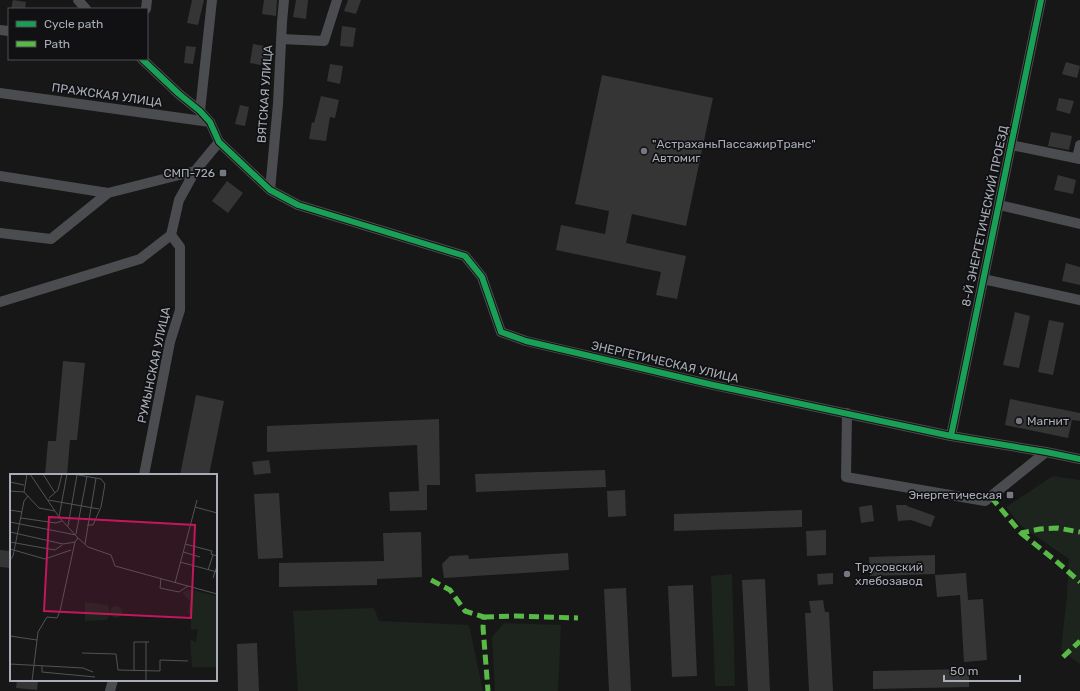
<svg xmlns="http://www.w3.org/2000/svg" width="1080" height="691" font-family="Rubik,sans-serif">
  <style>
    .green { fill: #1d241e }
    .building { fill: #353536 }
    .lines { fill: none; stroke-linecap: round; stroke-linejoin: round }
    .minor { stroke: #4b4c50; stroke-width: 10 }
    .quiet { stroke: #58b947; stroke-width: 5; stroke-dasharray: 10 5; stroke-linecap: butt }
    .cycleway-casing { stroke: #111113; stroke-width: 8 }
    .cycleway { stroke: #1a9f57; stroke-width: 6 }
    .poi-dot { fill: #757880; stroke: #111113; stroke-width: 1.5 }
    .labels { text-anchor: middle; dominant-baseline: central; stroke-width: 3.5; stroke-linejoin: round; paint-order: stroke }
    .street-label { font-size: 12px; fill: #a8adb8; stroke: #111113 }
    .poi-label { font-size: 12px; fill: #a8adb8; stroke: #111113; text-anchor: start }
    .inset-road { fill: none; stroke: #515357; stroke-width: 1 }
    .view { fill: #c2185b; fill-opacity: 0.15; stroke: #c2185b; stroke-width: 2 }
    .inset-edge { fill: none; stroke: #a8adb8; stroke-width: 2 }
  </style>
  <rect width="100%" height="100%" fill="#171717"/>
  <!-- green -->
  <path class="green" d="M1053 476 1080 480V664L1061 650 1067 595 1069 559 1021 526 1006 507Z
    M732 574 735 686H715L711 576Z
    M374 608 379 621 469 625 483 691H298L293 611Z
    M504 623 561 625 558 691H495L492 637Z"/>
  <!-- building -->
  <path class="building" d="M13 0 26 2 25 9H11Z
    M192 0H204L198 25 187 23Z
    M264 0H277L276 16 262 14Z
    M296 0H308L306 19 293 17Z
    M348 0H361L356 14 344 11Z
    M342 26 356 28 353 47 340 46Z
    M253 44 270 47 267 66 250 63Z
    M186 46 196 47 193 64 184 63Z
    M1066 62 1080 66 1077 78 1062 74Z
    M330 64 343 66 340 84 327 81Z
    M602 75 713 98 686 226 632 214 626 243 686 256 677 299 656 295 661 272 556 250 561 225 605 234 609 211 575 204Z
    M321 96 339 100 335 118 330 117 326 141 309 139 312 122 314 123Z
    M1059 98 1074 101 1070 114 1056 110Z
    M240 105 249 107 245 126 235 124Z
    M1051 132 1072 136 1069 150 1048 146Z
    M1058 175 1076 180 1073 194 1054 190Z
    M227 181 243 193 228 213 212 201Z
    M1066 263 1080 267V285L1062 281Z
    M1015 312 1030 316 1019 368 1003 365Z
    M1049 320 1064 323 1053 375 1038 372Z
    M63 361 85 363 77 440H70L67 475H45L48 441H56Z
    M196 395 224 401 209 475H180Z
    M1010 399 1080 413V421L1072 420 1068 438 1005 425Z
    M439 419 440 485H427V510L390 511 389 492 419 491 417 445 267 452V426Z
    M269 460 271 473 254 475 252 462Z
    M605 470 606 487 476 492 475 474Z
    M625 490 626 516 608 517 607 491Z
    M279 493 283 558 258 559 254 494Z
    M872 505 874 521 861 523 859 507Z
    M896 505H907V506L935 516 931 527 911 520 898 521Z
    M802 510V527L674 531V514Z
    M826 530V555L807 556 806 531Z
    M421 532 422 577 377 579V585L279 587V563L384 561 383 533Z
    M0 550 11 551V568L0 567Z
    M568 553 569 570 444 578 442 564 450 556 468 555 469 559Z
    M935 555V574L870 576 869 557Z
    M833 573V584L818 585 817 574Z
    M966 573 968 600 983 599 987 660 964 662 960 595 937 597 935 575Z
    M765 579 770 691H748L742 580Z
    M693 585 697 676 672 677 668 586Z
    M626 588 631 691H609L604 589Z
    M823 600 825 612H829L833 691H809L805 613H811L809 601Z
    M257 643 259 691H238L237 644Z
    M969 669V687L873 689V671Z
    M17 680H38L37 690 16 688Z"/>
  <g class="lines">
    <!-- minor -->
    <path class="minor" d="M78 0 86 9
      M146 9 147 0
      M0 30 9 31
      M281 39 324 41 337 0
      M142 59 179 94 200 111 210 122 219 142 270 190 298 205 465 256 482 277 501 332 526 341 713 385 951 436 1046 452 1080 459
      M0 93 210 122
      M200 111 212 0
      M1011 145 1080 159
      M1077 158 1080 145
      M0 176 108 193 195 171 219 142
      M270 190 278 104 282 22 284 0
      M999 205 1080 224
      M0 233 51 239 108 193
      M983 279 1080 300
      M0 302 140 259 171 235
      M847 413 846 477 985 501 1046 452
      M951 436 1041 0
      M144 475 170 342 180 310V247L171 235 179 200 195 171
      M110 691 113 680"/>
    <!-- quiet -->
    <path class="quiet" d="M991 497 1021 533 1040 529 1057 528 1080 532
      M1021 533 1056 561 1080 582
      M431 580 450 590 465 611 484 617 483 627 488 691
      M484 617 517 616 578 618
      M1063 657 1080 641"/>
    <!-- cycleway casing -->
    <g class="cycleway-casing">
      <path id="cycleway" d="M142 59 179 94 200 111 210 122 219 142 270 190 298 205 465 256 482 277 501 332 526 341 713 385 951 436 1046 452 1080 459
        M951 436 1041 0"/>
    </g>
    <!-- cycleway -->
    <use href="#cycleway" class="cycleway"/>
  </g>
  <!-- markers -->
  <g class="poi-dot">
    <circle cx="644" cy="151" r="4"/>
    <rect x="219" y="169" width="8" height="8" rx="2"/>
    <circle cx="1019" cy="421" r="4"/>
    <rect x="1006" y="491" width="8" height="8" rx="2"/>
    <circle cx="847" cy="574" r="4"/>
  </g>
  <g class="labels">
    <!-- street labels -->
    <g class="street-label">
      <text transform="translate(265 94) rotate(-86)">ВЯТСКАЯ УЛИЦА</text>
      <text transform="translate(107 95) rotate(8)">ПРАЖСКАЯ УЛИЦА</text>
      <text transform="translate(985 216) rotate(-78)">8-Й ЭНЕРГЕТИЧЕСКИЙ ПРОЕЗД</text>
      <text transform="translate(665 362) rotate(13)">ЭНЕРГЕТИЧЕСКАЯ УЛИЦА</text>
      <text transform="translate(154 365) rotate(-78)">РУМЫНСКАЯ УЛИЦА</text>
    </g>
    <!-- poi labels -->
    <g class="poi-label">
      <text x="652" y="144">"АстраханьПассажирТранс"<tspan x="652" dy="14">Автомиг</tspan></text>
      <text x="215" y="173" text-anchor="end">СМП-726</text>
      <text x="1027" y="421">Магнит</text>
      <text x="1002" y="495" text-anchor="end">Энергетическая</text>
      <text x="855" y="567">Трусовский<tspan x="855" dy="14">хлебозавод</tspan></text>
    </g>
  </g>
  <!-- overview -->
  <g transform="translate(10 474)">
    <rect width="207" height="207" fill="#171717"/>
    <path d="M178 115 207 122V193H182L180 166 186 168 188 155 181 156V141L178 139 180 127 172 119ZM75 128 98 131 100 141 97 146 75 147ZM100 138a6 6 0 1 1 12 0a6 6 0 1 1-12 0Z" fill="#1d241e"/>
    <path class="inset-road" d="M17 0 14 18 29 34 45 37M20 0 49 43 68 64 78 73 101 81 105 92 207 120M33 0 45 19M63 0 91 5 95 10 91 33 83 51H77M0 8 14 11M0 17 14 18M39 24 48 16 52 0M38 26 89 35M185 33 207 39M0 36 12 38M49 43 57 0M11 44 46 49 52 47M0 48 66 61M58 52 67 1M0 58 53 70 65 68 68 64M66 60 77 2M0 68 45 76 52 71M75 70 86 4M175 70 202 77 201 80 207 82M0 75 35 85 61 76M173 78 190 83M0 86 3 82 14 27 18 22M170 88 207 98M198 96 203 81M203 104 207 92M151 105 150 114 169 118 178 112M165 109 187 26M0 162 27 166M72 179 106 180 108 196 150 197V186L178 187M0 190 73 194 83 198M32 192V198L85 203M124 197V168H139M22 207 28 158 37 143 47 144 50 137 65 68M136 207V168"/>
    <path class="view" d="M39 43 185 51 181 144 34 137Z"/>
    <rect width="207" height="207" class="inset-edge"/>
  </g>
  <!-- legend -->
  <rect x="8" y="8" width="140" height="52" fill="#111113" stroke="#4d4f55"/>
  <rect x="16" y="21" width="20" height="6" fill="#1a9f57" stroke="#4d4f55"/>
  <text x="44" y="28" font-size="12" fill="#a8adb8">Cycle path</text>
  <rect x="16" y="41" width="20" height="6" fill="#58b947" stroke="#4d4f55"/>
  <text x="44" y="48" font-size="12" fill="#a8adb8">Path</text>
  <!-- scale -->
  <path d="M944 675v6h76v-6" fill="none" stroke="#a8adb8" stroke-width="2"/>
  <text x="950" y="675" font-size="12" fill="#a8adb8" stroke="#111113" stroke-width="3" paint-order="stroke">50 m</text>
</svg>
